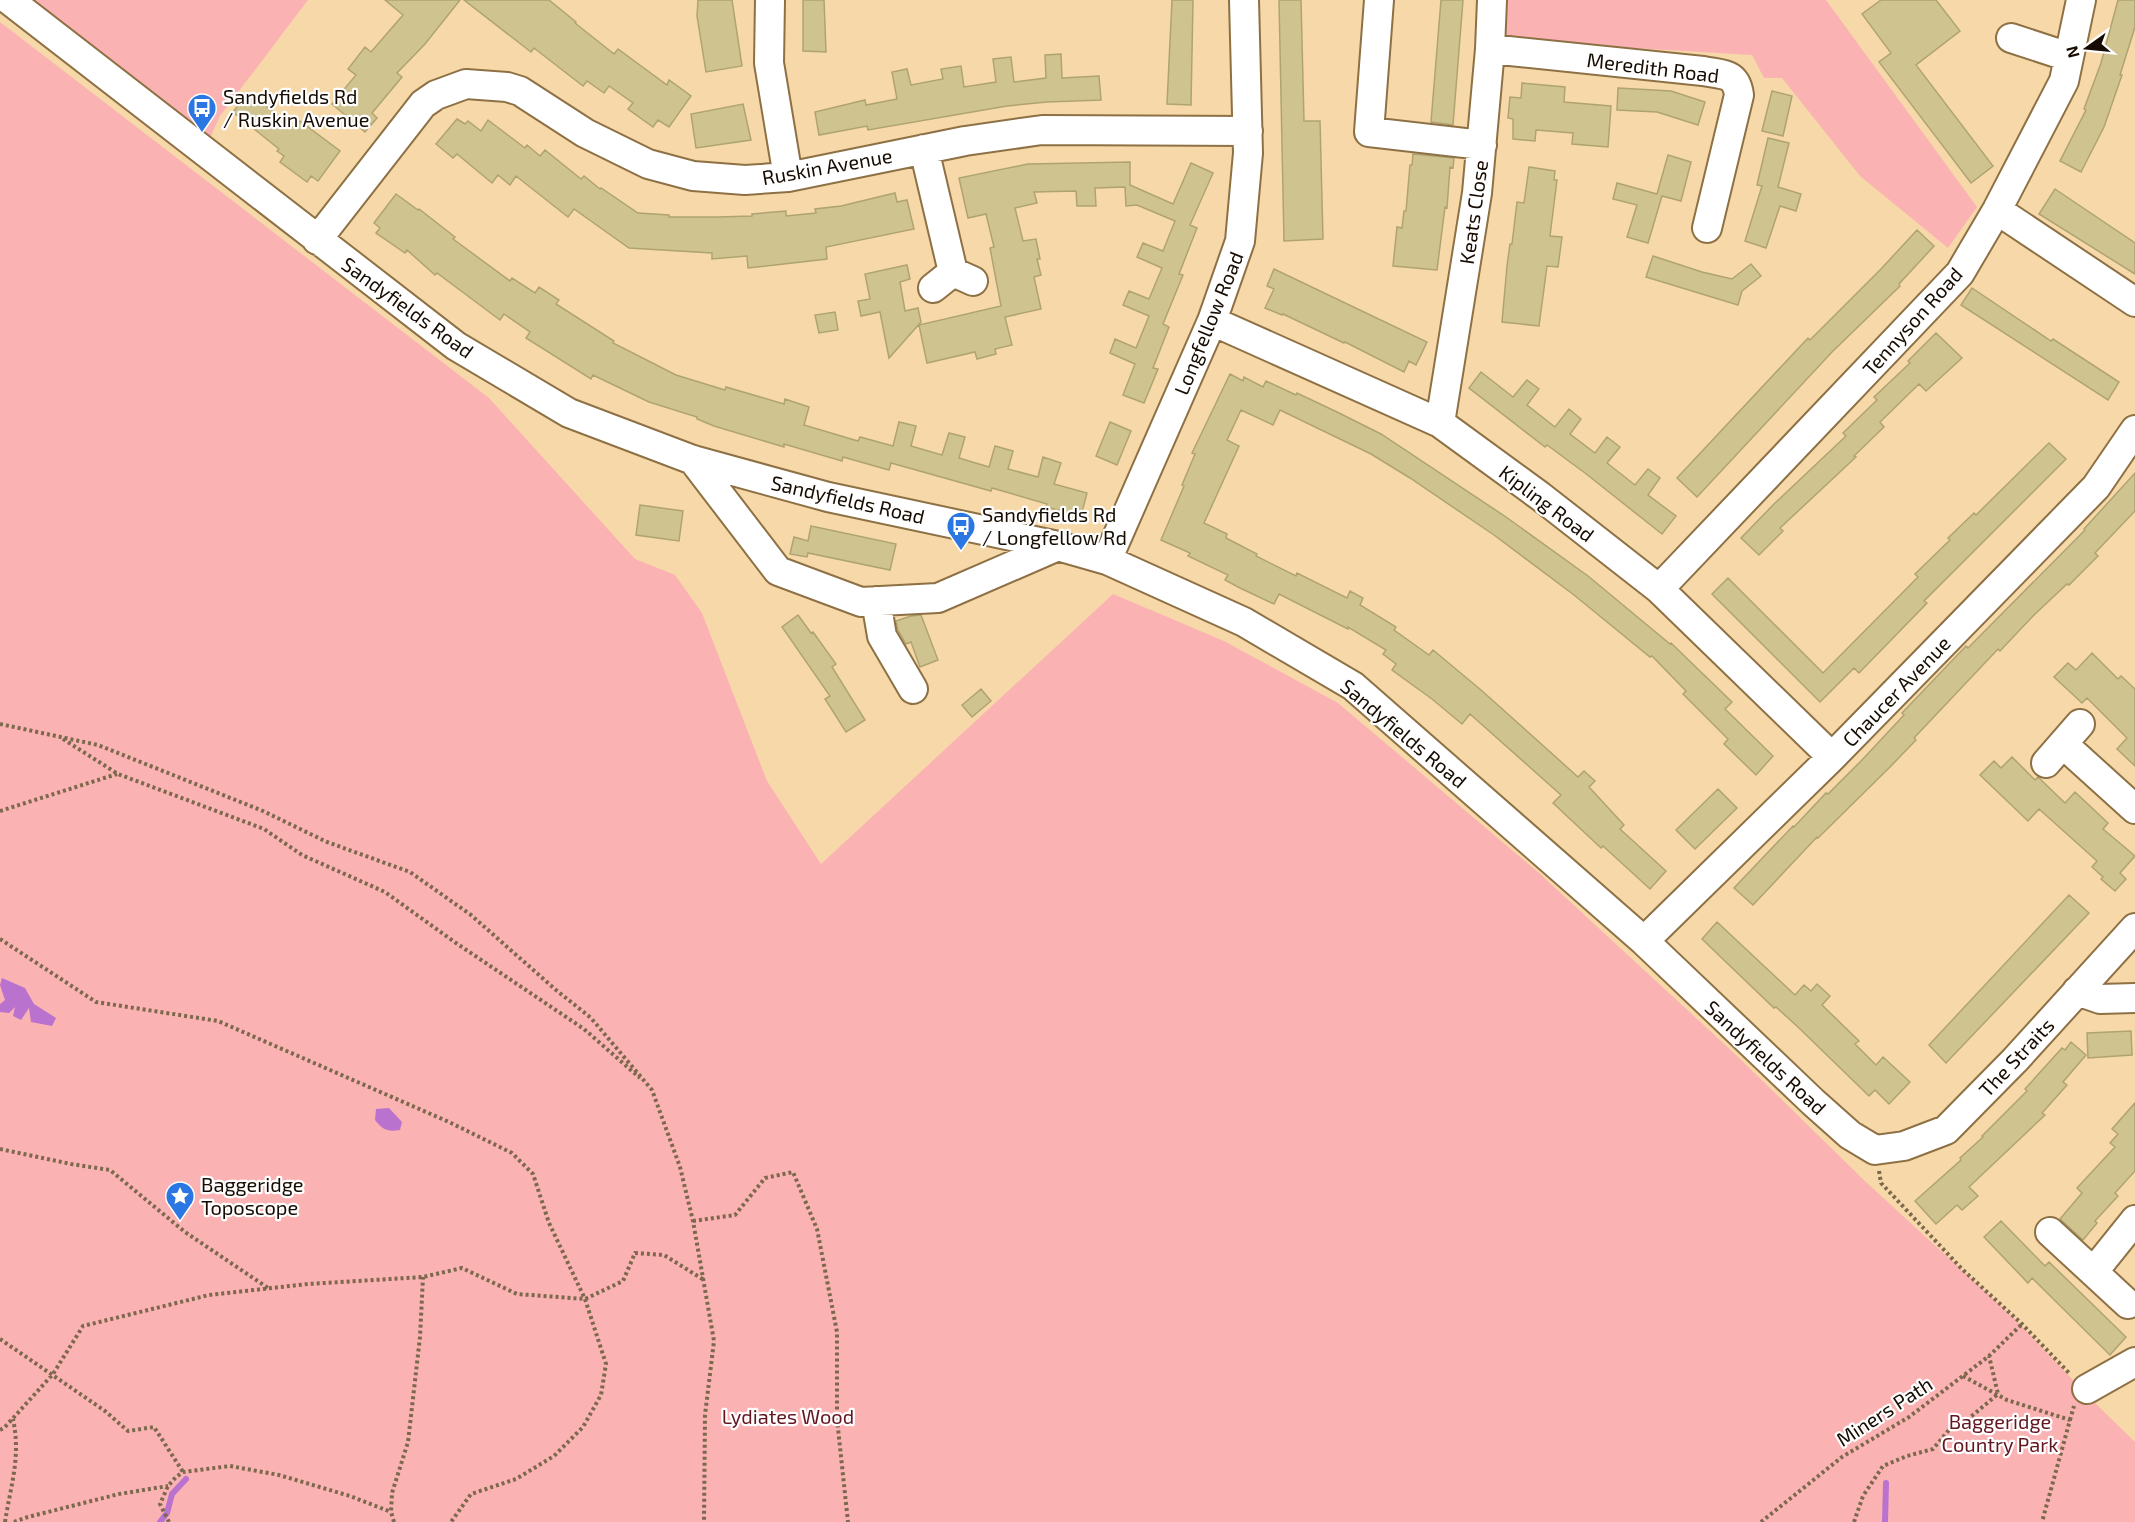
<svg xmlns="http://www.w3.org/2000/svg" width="2135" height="1522" font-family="'Exo 2',sans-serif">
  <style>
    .green { fill: #fbb2b3 }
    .water { fill: #b973cf }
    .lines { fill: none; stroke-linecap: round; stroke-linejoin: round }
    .stream { stroke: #b973cf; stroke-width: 6 }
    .building { fill: #cfc490; stroke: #afa471; stroke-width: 1.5 }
    .minor-casing { stroke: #8d7145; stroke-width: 32 }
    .path { stroke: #7c684d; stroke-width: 4; stroke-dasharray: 3 3; stroke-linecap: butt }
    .minor { stroke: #fff; stroke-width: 28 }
    .labels { text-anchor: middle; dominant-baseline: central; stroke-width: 4.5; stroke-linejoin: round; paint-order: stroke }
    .street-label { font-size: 20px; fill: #160b00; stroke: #fefefe }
    .poi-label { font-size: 20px; fill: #160b00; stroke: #fefefe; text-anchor: start }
    .park-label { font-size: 20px; fill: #621620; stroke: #fefefe }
  </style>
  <rect width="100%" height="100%" fill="#f7d8a9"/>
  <!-- green -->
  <path class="green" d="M32 0H308L220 116 210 138Z
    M1499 0H1826L1977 207 1948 248 1860 176 1782 78H1764L1752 55 1499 40Z
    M0 22 489 398 635 559 675 575 702 613 767 781 821 864 1113 594 1224 641 1338 703 1539 873 1736 1055 1867 1183 2012 1316 2094 1402 2135 1442V1522H0Z"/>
  <!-- water -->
  <path class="water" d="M2 978 25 988 34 1004 56 1018 52 1026 31 1022 29 1008 21 1020 13 1016 15 1007 9 1013 0 1012V1004L5 1000 0 985Z
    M389 1108 402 1122 400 1130C387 1132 383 1130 375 1120L376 1109Z"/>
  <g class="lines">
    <!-- stream -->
    <path class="stream" d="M160 1522 167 1513 172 1494 186 1479
      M1885 1522 1886 1483"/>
  </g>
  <!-- building -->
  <path class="building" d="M385 0H460L425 44 397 73 402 77 372 113 377 118 365 132 332 104 356 75 348 69 365 47 371 52 403 15Z
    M464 0H549L576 22 575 23 614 54 618 49 667 85 669 80 691 96 669 127 658 120 653 127 628 109 633 103 609 86 604 93 587 81 583 86 534 48 531 52Z
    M698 0H732L742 66 706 72 697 16Z
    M803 0H824L826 52 803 51Z
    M1172 0H1193L1191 105 1167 104Z
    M1279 0H1301L1304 121H1320L1323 239 1284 241Z
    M1441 0H1463L1453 125 1431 122Z
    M1881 0H1936L1960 31 1916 65 1993 166 1971 183 1879 62 1891 53 1862 14Z
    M2118 0H2135V27L2120 75H2122L2104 127 2081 172 2060 161 2086 110 2084 109 2101 63Z
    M1061 54 1062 78 1099 76 1101 100 1047 102 1007 106 868 130 867 126 819 135 815 112 865 100 866 105 897 99 892 72 907 69 911 85 943 79 941 69 961 66 964 87 996 82 993 59 1011 57 1014 82 1046 78 1045 55Z
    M1522 83 1565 87 1564 102 1611 106 1608 147 1572 144 1573 133 1536 130 1535 141 1513 139V119L1508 118 1510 97 1521 98Z
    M1618 88 1671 91 1705 102 1698 125 1657 112 1617 110Z
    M1772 91 1792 96 1783 136 1762 131Z
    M248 92 294 128 300 121 340 151 318 181 311 176 307 182 280 162 284 156 277 151 279 149 233 112Z
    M743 104 751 140 696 148 691 114Z
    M457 119 465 124 468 121 481 131 488 120 525 148 527 145 540 156 545 150 581 179 584 176 600 189 601 188 638 213 669 215V217H718L752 216V214L786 211V216L816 213 815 209 841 206 895 193 897 202 907 200 914 229 826 247 827 259 748 268 747 256 712 259V253L629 248 574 209 568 217 516 176 510 185 498 175 492 183 457 154 453 158 436 144Z
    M1768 138 1789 143 1778 187 1801 194 1796 211 1780 206 1766 248 1745 241 1762 186 1757 185Z
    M1413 154 1454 158 1453 168 1450 167 1447 208 1445 207 1437 270 1393 266 1397 227 1402 228 1404 211H1406L1410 165H1412Z
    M1668 155 1691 162 1681 201 1662 196 1648 243 1627 237 1637 205 1613 199 1617 183 1657 194Z
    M1130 162V185L1173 204 1191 163 1213 173 1190 225 1197 228 1179 274 1183 275 1163 324 1169 327 1153 368 1158 369 1144 403 1123 395 1135 364 1110 353 1115 339 1136 348 1149 316 1123 305 1129 291 1149 299 1162 268 1137 257 1143 243 1163 251 1175 221 1137 205 1126 206 1125 187 1095 188 1096 206H1077L1076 191 1034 192 1037 203 1015 208 1023 241 1036 239 1040 259H1037L1041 275 1034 277 1041 309 1005 317 1012 345 995 349 996 354 977 359 975 352 927 363 919 325 1001 306 990 248 994 247 986 214 968 218 959 178 1028 164Z
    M1529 167 1555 171 1554 180H1557L1550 236 1562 237 1558 267 1547 266 1539 326 1502 322 1507 266 1510 244H1512L1517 202 1524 203Z
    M2055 189 2135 243V274L2039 214Z
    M396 194 418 210 419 209 455 237 453 239 510 281 512 278 535 293 539 287 559 300 556 304 614 341 613 343 676 375 725 390 726 387 784 404 785 399 809 407 804 425 858 441 860 437 893 446 899 422 916 426 911 446 942 455 949 433 965 437 959 458 989 467 995 446 1013 451 1008 469 1038 477 1043 457 1061 463 1054 484 1087 493 1081 516 1046 507 1047 504 992 488 991 491 891 463 889 470 843 457 842 461 784 444V447L714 426 697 419V417L649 402 593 375 591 379 526 338 530 332 504 314 500 320 437 273 435 275 407 250 405 253 376 233 380 228 374 223Z
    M1917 230 1934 246 1899 284 1900 286 1832 352 1697 497 1677 478 1808 338 1810 340 1881 269Z
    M1653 256 1702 272 1732 279 1751 264 1761 276 1742 291 1738 305 1646 277Z
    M907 265 910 279 900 282 905 311 918 308 921 322 889 358 880 312 861 316 858 301 870 299 865 274Z
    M1274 269 1427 342 1416 365 1409 361 1404 372 1345 342 1344 343 1283 314 1282 315 1265 308 1274 289 1267 286Z
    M1972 288 2051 341 2053 339 2119 382 2108 400 1961 305Z
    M835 312 838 330 819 333 815 315Z
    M1936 333 1962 358 1926 391 1919 384 1880 422 1884 427 1854 456 1856 457 1780 528 1783 531 1759 555 1741 538 1774 504 1846 436 1843 433 1877 400 1874 397 1910 363 1908 361Z
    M1481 372 1513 397 1527 380 1539 389 1527 405 1555 427 1569 409 1581 419 1570 434 1595 453 1607 437 1620 447 1607 463 1635 485 1648 469 1660 478 1648 495 1676 516 1662 534 1585 473 1547 445 1545 447 1469 388Z
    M1230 374 1243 381 1244 377 1263 387 1266 381 1296 395 1297 393 1337 412 1381 434 1506 517 1588 576 1670 644 1671 643 1732 702 1725 709 1773 756 1756 775 1724 744 1728 739 1683 694 1686 691 1652 656 1650 657 1574 595 1494 535 1410 478 1371 454 1280 410 1273 425 1241 410 1227 440 1239 446 1204 523 1227 534 1226 538 1257 554 1256 556 1296 576 1297 573 1347 598 1350 591 1363 598 1360 605 1396 627 1394 630 1429 655 1433 650 1481 690 1578 777 1584 771 1595 781 1589 787 1624 825 1620 829 1666 871 1650 889 1603 846 1601 848 1553 803 1561 795 1470 714 1462 724 1432 699 1392 670 1396 664 1383 654 1386 650 1348 627V629L1279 594 1274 604 1240 588 1225 580 1228 575 1188 556 1190 553 1161 540 1184 486 1182 485 1195 454 1192 453Z
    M1110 422 1131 431 1117 465 1096 456Z
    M2049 443 2066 459 1924 601 1927 603 1859 673 1854 668 1820 702 1712 594 1728 578 1823 673 1918 577 1915 574 1950 540 1948 538 1974 513 1976 515Z
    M2135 473V511L2095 553 2098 556 2069 585 2067 584 2034 615 2000 651 1998 649 1914 738 1916 740 1889 768 1818 838 1817 837 1753 905 1734 888 1793 826 1794 827 1826 793 1828 794 1862 760 1904 715 1902 713 1966 646 1968 648 2085 530 2084 529Z
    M640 505 683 511 679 541 636 535Z
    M811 526 896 544 890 570 808 553 807 557 790 554 794 537 808 541Z
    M798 615 811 633 813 632 836 664 832 667 865 720 846 732 825 699 830 696 782 627Z
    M921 615 938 660 920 667 911 642 906 644 898 630 896 621 911 616Z
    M2092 653 2118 679 2121 676 2135 689V766L2117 749 2127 738 2087 698 2082 703 2054 677 2068 663 2076 670Z
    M981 689 991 701 972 717 962 705Z
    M2012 757 2035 780 2038 777 2065 803 2075 792 2108 823 2103 829 2135 856 2120 873 2126 879 2115 891 2101 879 2103 877 2092 867 2097 861 2039 809 2028 821 1980 775 1994 761 2001 768Z
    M1718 789 1737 808 1695 849 1676 830Z
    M2069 895 2089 913 1946 1063 1929 1045Z
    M1717 922 1795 995 1804 985 1811 991 1817 984 1830 996 1822 1005 1859 1041 1855 1044 1876 1065 1883 1057 1910 1082 1889 1104 1875 1090 1869 1096 1799 1028 1776 1007 1774 1008 1702 939Z
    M2131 1031 2132 1055 2088 1058 2087 1033Z
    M2071 1042 2086 1055 2063 1082 2067 1085 2042 1113 2045 1115 1969 1187 1978 1196 1962 1210 1957 1205 1936 1224 1915 1201 1961 1160 1960 1158 1983 1137 1982 1136 2027 1091 2025 1089 2062 1048 2065 1050Z
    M2135 1103V1171L2115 1193 2118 1196 2095 1221 2097 1223 2083 1240 2060 1219 2082 1193 2077 1188 2115 1147 2110 1143 2118 1134 2112 1129Z
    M2001 1221 2045 1266 2049 1262 2126 1337 2110 1355 2032 1278 2028 1283 1984 1237Z"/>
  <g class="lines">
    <!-- minor casing -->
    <g class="minor-casing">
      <path id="minor" d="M9 0 456 346 569 413 693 460 828 497 1058 546 1107 560 1244 622 1353 686 1644 941 1813 1102 1850 1135 1875 1150 1904 1146 1946 1130 2015 1060 2135 928
        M770 0 769 63 788 177
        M1379 0 1369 132 1482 145
        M2011 38 2069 57
        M1490 49 1703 71C1723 75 1736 72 1739 95L1707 228
        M924 149 953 272
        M1997 210 2135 302
        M317 240 423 104 436 95 466 84 507 87 520 91 585 133 648 164 693 176 745 180 788 177 965 141 1042 130 1248 131
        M933 288 953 272 973 281
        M1212 321 1440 423 1540 496 1659 589 1832 757
        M1440 423 1477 193 1490 49 1492 0
        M693 460 778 571 861 602 938 598 1058 546
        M1107 560 1212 321 1240 241 1248 153 1244 0
        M1659 589 1960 273 1997 210 2064 81 2081 0
        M876 601 882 636 913 689
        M2063 744 2135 809
        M2046 763 2080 724
        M1644 941 1832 757 2096 487 2135 430
        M2077 991 2100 999 2135 998
        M2050 1232 2128 1304
        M2094 1271 2135 1220
        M2087 1389 2135 1362"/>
    </g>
    <!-- path -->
    <path class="path" d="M0 724 98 745 263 811 327 842 410 872 471 915 556 990 591 1018 652 1090 680 1167 693 1221 714 1341 705 1415 704 1522
      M63 739 118 774 264 829 302 855 385 892 456 943 584 1029 640 1078
      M0 811 117 774
      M0 939 96 1002 218 1021 449 1122 512 1153 533 1174 549 1223 585 1299 606 1364 601 1395 583 1427 554 1456 516 1479 471 1494 451 1522
      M0 1149 71 1164 110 1170 185 1232 268 1288
      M1879 1171 1881 1183 1962 1269 2022 1324 2070 1374
      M693 1221 735 1215 765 1178 793 1172 817 1229 837 1332V1419L848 1522
      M0 1339 105 1411 128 1431 154 1427 183 1472
      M1963 1376 2007 1400 2070 1420 2042 1522
      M2070 1420 2074 1406
      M0 1430 5 1427 53 1374 83 1326 209 1295 308 1284 423 1277 462 1268 517 1294 585 1299 623 1281 635 1253 664 1255 704 1280
      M5 1522C11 1484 21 1457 13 1419
      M14 1522 28 1517 119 1494 168 1486
      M169 1522 160 1504 168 1486 176 1477 183 1472 230 1466 279 1475 350 1496 391 1512
      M394 1522 391 1512 392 1493 408 1442 420 1337 423 1277
      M1761 1522 1842 1457 1909 1417 1989 1356 2022 1324
      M1854 1522 1863 1496 1883 1466 1907 1456 1933 1449 1949 1430 1961 1425 1998 1394 1989 1356"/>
    <!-- minor -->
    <use href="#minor" class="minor"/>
  </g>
  <!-- icons -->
  <defs>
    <g id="bus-pin" transform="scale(1.5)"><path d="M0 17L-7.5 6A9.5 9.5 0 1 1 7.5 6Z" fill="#2a77e3" stroke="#fefefe"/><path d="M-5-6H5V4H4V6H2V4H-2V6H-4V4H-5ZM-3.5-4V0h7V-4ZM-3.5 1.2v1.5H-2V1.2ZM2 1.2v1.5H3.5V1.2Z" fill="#fff"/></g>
    <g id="sight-pin" transform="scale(1.5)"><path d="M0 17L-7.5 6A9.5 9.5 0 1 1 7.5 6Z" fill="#2a77e3" stroke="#fefefe"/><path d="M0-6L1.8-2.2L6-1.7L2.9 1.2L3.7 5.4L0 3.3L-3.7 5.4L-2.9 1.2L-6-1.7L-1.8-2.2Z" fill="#fff"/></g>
  </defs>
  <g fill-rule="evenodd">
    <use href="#bus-pin" x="202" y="108"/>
    <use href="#bus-pin" x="961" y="526"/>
    <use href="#sight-pin" x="180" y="1196"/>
  </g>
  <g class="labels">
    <!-- street labels -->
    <g class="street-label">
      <text transform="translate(1653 67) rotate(7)">Meredith Road</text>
      <text transform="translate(827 166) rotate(-10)">Ruskin Avenue</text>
      <text transform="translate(1473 212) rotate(-82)">Keats Close</text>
      <text transform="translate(408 307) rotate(36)">Sandyfields Road</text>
      <text transform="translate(1912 321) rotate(-48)">Tennyson Road</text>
      <text transform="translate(1208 323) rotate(-68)">Longfellow Road</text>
      <text transform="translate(848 499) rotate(13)">Sandyfields Road</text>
      <text transform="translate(1547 503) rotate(37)">Kipling Road</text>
      <text transform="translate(1896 691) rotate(-46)">Chaucer Avenue</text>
      <text transform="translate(1404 733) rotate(40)">Sandyfields Road</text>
      <text transform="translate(1766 1057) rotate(43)">Sandyfields Road</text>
      <text transform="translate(2016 1057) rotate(-47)">The Straits</text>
      <text transform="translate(1884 1411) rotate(-33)">Miners Path</text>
    </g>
    <!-- poi labels -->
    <g class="poi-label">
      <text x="223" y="96">Sandyfields Rd<tspan x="223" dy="23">/ Ruskin Avenue</tspan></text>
      <text x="982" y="514">Sandyfields Rd<tspan x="982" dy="23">/ Longfellow Rd</tspan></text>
      <text x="201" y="1184">Baggeridge<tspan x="201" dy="23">Toposcope</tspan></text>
    </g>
    <!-- park labels -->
    <g class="park-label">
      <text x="788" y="1416">Lydiates Wood</text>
      <text x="2000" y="1421">Baggeridge<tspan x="2000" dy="23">Country Park</tspan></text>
    </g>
  </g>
  <!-- north arrow -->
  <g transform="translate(2087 48) rotate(255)" stroke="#fefefe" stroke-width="4.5" paint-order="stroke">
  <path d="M0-4.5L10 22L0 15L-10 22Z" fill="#160b00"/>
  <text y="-9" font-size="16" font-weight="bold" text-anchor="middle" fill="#160b00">N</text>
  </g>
</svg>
